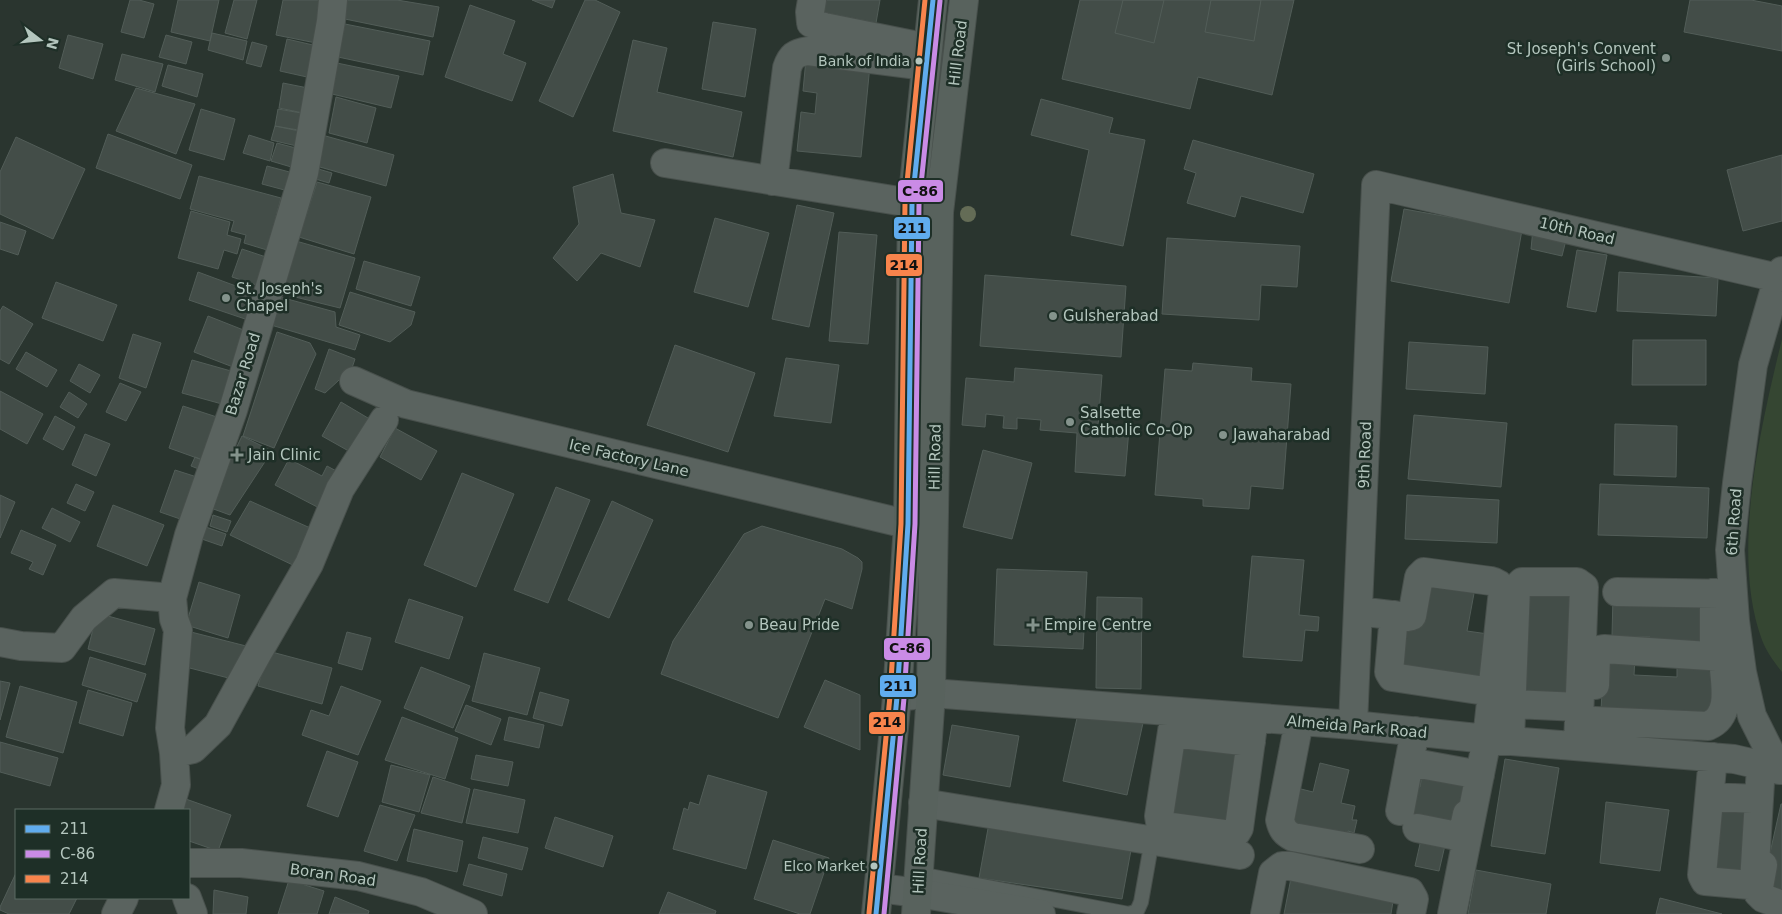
<svg xmlns="http://www.w3.org/2000/svg" width="1782" height="914" font-family="'DejaVu Sans',sans-serif">
  <style>
    .green { fill: #354632 }
    .building { fill: #434d48; stroke: #525d58 }
    .lines { fill: none; stroke-linecap: round; stroke-linejoin: round }
    .lane-casing { stroke: #48504c; stroke-width: 16 }
    .street-casing { stroke: #48504c; stroke-width: 30 }
    .secondary-casing { stroke: #48504c; stroke-width: 30 }
    .lane { stroke: #5a635f; stroke-width: 14 }
    .street { stroke: #5a635f; stroke-width: 28 }
    .secondary { stroke: #58625d; stroke-width: 28 }
    .bus-1-casing { stroke: #1e2f27; stroke-width: 9 }
    .bus-2-casing { stroke: #1e2f27; stroke-width: 9 }
    .bus-3-casing { stroke: #1e2f27; stroke-width: 9 }
    .bus-1 { stroke: #60acee; stroke-width: 5 }
    .bus-2 { stroke: #ca8be6; stroke-width: 5 }
    .bus-3 { stroke: #f8844c; stroke-width: 5 }
    .tree { fill: #646c56 }
    .poi-dot { fill: #84938c; stroke: #1e2f27; stroke-width: 2 }
    .bus-dot { fill: #b4c6be; stroke: #1e2f27; stroke-width: 2 }
    .labels { text-anchor: middle; dominant-baseline: central; stroke-width: 5; stroke-linejoin: round; paint-order: stroke }
    .bus-label { font-size: 14px; fill: #b4c6be; stroke: #1e2f27; text-anchor: end }
    .poi-label { font-size: 15px; fill: #b4c6be; stroke: #1e2f27; text-anchor: start }
    .street-label { font-size: 15px; fill: #b4c6be; stroke: #1e2f27 }
    .line-badge { stroke: #1e2f27; stroke-width: 2 }
    .pale-badge-label { font-size: 14px; text-anchor: middle; font-weight: bold; fill: #111 }
  </style>
  <rect width="100%" height="100%" fill="#2a352f"/>
  <!-- green -->
  <path class="green" d="M1782 339V672C1774 662 1766 651 1762 640 1730 554 1761 426 1782 339Z"/>
  <!-- building -->
  <path class="building" d="M130 0H139L154 4 144 38 121 32Z
    M178 0H219L210 41 171 32Z
    M234 0H257L247 39 225 33Z
    M283 0H325L316 43 276 35Z
    M343 0H397L439 7 433 37 340 18Z
    M532 0H555L552 8Z
    M585 0H595L620 12 573 117 539 101Z
    M823 0H880L876 23 821 12Z
    M1080 0H1294L1272 95 1198 77 1190 109 1062 79Z
    M1123 0H1164L1154 43 1115 33Z
    M1211 0H1261L1254 41 1205 32Z
    M1690 0H1751L1782 6V51L1684 32Z
    M470 5 515 21 503 54 526 63 512 101 445 77Z
    M713 22 756 29 745 97 702 89Z
    M345 24 430 41 423 75 338 57Z
    M212 33 247 41 243 60 208 50Z
    M68 35 103 44 93 79 59 68Z
    M166 35 192 42 186 64 159 57Z
    M287 39 313 45 307 77 280 71Z
    M633 40 667 48 657 92 742 112 733 157 613 131Z
    M252 42 267 46 261 67 246 63Z
    M122 54 163 64 155 92 115 80Z
    M806 59 870 65 861 157 797 151 801 112 815 114 817 93 803 91Z
    M337 63 399 76 391 108 332 94Z
    M168 65 203 74 197 97 162 86Z
    M283 83 313 89 308 114 279 108Z
    M136 88 195 104 176 154 116 131Z
    M336 97 376 108 367 143 329 133Z
    M1041 99 1113 118 1109 133 1145 140 1123 246 1071 235 1089 150 1031 135Z
    M201 109 235 119 224 160 189 150Z
    M278 109 307 114 304 131 275 126Z
    M275 126 304 132 301 147 271 140Z
    M108 134 192 165 180 199 96 168Z
    M249 135 274 143 270 161 243 153Z
    M322 135 394 155 386 186 313 165Z
    M16 137 85 169 53 239 0 214V172Z
    M1193 140 1314 174 1303 213 1241 196 1235 217 1187 203 1196 173 1184 169Z
    M277 143 303 150 298 169 271 161Z
    M1782 155V221L1743 231 1727 170Z
    M267 166 297 174 292 192 262 184Z
    M315 168 332 173 329 183 312 178Z
    M613 174 621 213 655 220 640 267 601 253 577 281 553 258 579 224 573 187Z
    M199 176 281 198 267 250 244 243 246 235 231 231 234 221 190 209Z
    M317 182 371 197 354 254 299 237Z
    M797 205 834 213 809 327 772 319Z
    M1404 209 1522 230 1509 303 1391 281Z
    M191 211 230 222 227 235 241 239 237 254 224 250 218 269 178 258Z
    M715 218 769 233 748 307 694 292Z
    M0 222 26 231 18 255 0 249Z
    M1533 229 1567 236 1562 256 1531 249Z
    M839 232 877 235 868 344 829 341Z
    M1167 238 1300 246 1297 287 1261 285 1259 320 1162 314Z
    M296 241 355 258 340 308 279 293Z
    M242 249 275 260 266 288 232 277Z
    M1577 250 1607 255 1596 312 1567 307Z
    M364 261 420 277 411 306 356 289Z
    M198 272 263 296 254 322 189 300Z
    M1619 272 1718 278 1716 316 1617 311Z
    M985 275 1126 286 1121 357 980 346Z
    M56 282 117 305 103 341 42 318Z
    M350 292 415 312 411 325 390 342 339 325Z
    M280 297 335 312 336 327 360 335 355 350 271 325Z
    M3 306 33 324 9 364 0 359V311Z
    M208 316 246 331 233 367 194 352Z
    M277 332 310 343 316 354 274 448 243 436Z
    M133 334 161 343 146 388 119 378Z
    M1633 340H1706V385H1632Z
    M1409 342 1488 347 1485 394 1406 389Z
    M675 345 755 373 728 452 647 425Z
    M329 349 355 359 352 368 325 393 315 389Z
    M26 352 57 370 47 387 16 369Z
    M786 358 839 365 831 423 774 416Z
    M192 360 231 371 222 404 182 393Z
    M1193 363 1252 368 1251 381 1291 384 1283 489 1251 486 1249 509 1203 506V499L1155 495 1165 369 1192 371Z
    M79 364 100 375 90 393 70 381Z
    M1015 368 1102 375 1098 427 1129 429 1125 476 1075 472 1077 433 1040 430 1041 420 1017 418V429L1003 428 1004 416 986 414 985 427 962 425 966 378 1014 382Z
    M120 383 141 392 126 421 106 412Z
    M0 391 43 414 27 444 0 429Z
    M69 392 87 404 78 418 60 407Z
    M341 402 373 421 354 454 322 436Z
    M183 406 223 419 208 462 169 448Z
    M1414 415 1507 423 1501 487 1408 479Z
    M55 416 75 427 63 450 43 439Z
    M1615 424 1677 426 1676 477 1614 475Z
    M395 428 437 451 421 480 380 457Z
    M85 434 110 444 96 476 72 465Z
    M242 436 272 451 230 515 208 507Z
    M983 450 1032 463 1012 539 963 527Z
    M195 457 208 462 204 471 191 466Z
    M289 459 322 476 327 466 342 474 323 510 275 485Z
    M175 470 200 478 186 521 160 512Z
    M462 473 514 494 476 587 424 565Z
    M76 484 94 492 85 511 67 503Z
    M1600 484 1709 488 1707 538 1598 535Z
    M556 487 590 500 548 603 514 590Z
    M0 495 15 502 0 538Z
    M1407 495 1499 500 1497 543 1405 539Z
    M250 501 317 531 299 568 230 535Z
    M612 501 653 520 609 618 568 600Z
    M113 505 164 525 147 566 97 546Z
    M52 508 80 522 70 542 42 528Z
    M213 515 231 521 227 532 210 526Z
    M197 524 226 534 222 546 193 536Z
    M762 526 842 549 858 558 862 562V569L852 609 825 599 778 718 661 674 673 641 744 534Z
    M21 530 56 545 43 575 29 569 33 562 11 553Z
    M1252 556 1304 560 1299 615 1319 617 1318 631 1305 630 1302 661 1243 657Z
    M997 569 1087 572 1083 649 994 645Z
    M1426 580 1475 588 1467 631 1488 634 1479 687 1393 673 1402 620Z
    M199 582 240 595 228 638 186 625Z
    M1527 591 1579 597 1570 698 1517 694Z
    M1613 596 1712 598 1706 644 1649 643 1650 637 1612 636Z
    M1097 597 1142 598 1141 689 1096 688Z
    M409 599 463 617 449 659 395 642Z
    M97 613 155 629 145 665 88 649Z
    M191 632 250 647 240 681 182 666Z
    M347 632 371 638 362 670 338 663Z
    M268 651 332 668 322 704 258 686Z
    M484 653 540 668 527 715 472 701Z
    M1604 655 1635 657 1634 675 1677 677V661L1718 663 1713 714 1601 710Z
    M90 657 146 674 137 702 82 685Z
    M421 667 470 686 453 728 404 708Z
    M825 680 860 695V750L804 727Z
    M0 681 10 683 0 720Z
    M20 686 77 702 63 753 6 737Z
    M341 686 381 701 358 755 302 735 311 710 329 716Z
    M88 690 132 703 123 736 79 723Z
    M540 692 569 700 562 726 533 718Z
    M466 705 501 719 491 745 455 731Z
    M1079 709 1143 723 1127 795 1063 781Z
    M402 717 458 738 445 779 385 760Z
    M509 717 544 725 539 748 504 740Z
    M952 725 1019 736 1010 787 943 775Z
    M1184 738 1241 746 1229 827 1172 819Z
    M0 742 58 758 50 786 0 772Z
    M327 751 358 762 338 817 307 806Z
    M476 755 513 762 508 786 471 779Z
    M1505 759 1559 768 1545 854 1491 846Z
    M1320 763 1349 770 1341 803 1355 806 1352 820H1357L1354 833 1348 831 1346 841 1289 828 1293 787 1313 792Z
    M391 765 430 775 419 812 382 802Z
    M1423 769 1471 778 1461 833 1404 823 1411 785 1420 787Z
    M708 775 767 792 746 869 673 849 684 808 688 810 690 802 699 805Z
    M433 777 470 789 462 823 421 813Z
    M474 789 525 800 518 833 466 823Z
    M183 798 231 815 218 851 189 841V810H178Z
    M1606 802 1669 810 1660 871 1600 863Z
    M1714 802 1755 803 1752 877 1710 875Z
    M1781 804H1782V897L1761 893Z
    M380 805 415 815 397 861 364 851Z
    M555 817 613 836 603 867 545 848Z
    M989 823 1131 850 1122 899 979 878Z
    M414 829 463 841 457 872 407 861Z
    M1422 835 1446 841 1439 871 1415 866Z
    M483 837 528 848 522 870 478 858Z
    M773 840 829 858 810 914H800L754 899Z
    M469 864 507 874 502 896 463 885Z
    M1476 870 1551 884 1546 914H1468Z
    M16 873V898H77L69 914H9L0 910V907Z
    M1291 878 1394 895 1391 914H1284Z
    M289 880 324 891 317 914H278Z
    M214 890 248 897 246 914H213Z
    M668 892 716 911 715 914H659Z
    M335 897 369 911 368 914H329Z
    M1660 898 1722 914H1656Z"/>
  <g class="lines">
    <!-- lane casing -->
    <g class="lane-casing">
      <path id="lane" d="M919 874 1129 914 1137 911 1141 902 1152 840"/>
    </g>
    <!-- street casing -->
    <g class="street-casing">
      <path id="street" d="M812 0 810 12 811 23 824 27 928 48
        M665 163 936 207
        M773 181 787 68C791 56 795 53 808 51L926 66
        M354 381 406 404 931 530
        M1617 592 1733 594
        M1714 593V647
        M1358 611 1407 617 1412 616 1419 577 1424 572 1491 581C1496 582 1500 584 1503 590L1487 739 1452 914
        M1394 615 1389 672 1392 677 1492 692
        M0 642 21 646 62 648 84 618 114 593 172 598
        M1595 685 1596 657 1599 650 1604 649 1739 658
        M897 697 931 693 1353 725 1487 739 1734 759 1782 770
        M1512 704 1579 707
        M1175 712 1159 816 1160 822 1164 826 1231 835 1236 833 1239 828 1254 718
        M1595 721 1708 726C1734 715 1724 681 1723 658
        M1299 722 1280 820C1282 829 1285 833 1293 837L1360 849
        M1353 725 1376 185 1778 278
        M1172 733 1251 742
        M1510 740 1516 588 1522 582H1577L1584 587 1578 746
        M174 753 193 749 218 725 257 654 309 564 340 489 384 420
        M1713 757 1702 875 1705 881 1750 885 1754 882 1761 766
        M1409 762 1480 775
        M1779 770 1752 716 1742 672 1735 621 1730 550 1737 483 1753 365 1778 278 1782 271
        M1710 797 1759 799
        M923 803 1240 855
        M169 810 176 785 174 753 170 728 178 630 174 619 172 598 189 535 233 410 304 173 331 21 333 0
        M1400 811 1415 731
        M1417 828 1462 837 1467 814
        M189 863H241L358 876 421 892 473 914
        M1763 865 1758 893 1763 898 1782 905
        M879 888 918 893 1041 914
        M187 898 193 914
        M116 914 124 898
        M1265 914 1273 873 1282 866H1290L1410 892 1414 899 1411 914"/>
    </g>
    <!-- secondary casing -->
    <g class="secondary-casing">
      <path id="secondary" d="M876 914 897 697 908 524 912 204 933 0
        M916 914 931 693 939 212 964 0"/>
    </g>
    <!-- lane -->
    <use href="#lane" class="lane"/>
    <!-- street -->
    <use href="#street" class="street"/>
    <!-- secondary -->
    <use href="#secondary" class="secondary"/>
    <!-- bus-1 casing -->
    <g class="bus-1-casing">
      <path id="bus-1" d="M876 914 897 697 908 524 912 204 933 0"/>
    </g>
    <!-- bus-2 casing -->
    <g class="bus-2-casing">
      <path id="bus-2" d="M884 914 904 698 915 524 919 204 940 1"/>
    </g>
    <!-- bus-3 casing -->
    <g class="bus-3-casing">
      <path id="bus-3" d="M869 913 890 696 901 524 905 203 925 0"/>
    </g>
    <!-- bus-1 -->
    <use href="#bus-1" class="bus-1"/>
    <!-- bus-2 -->
    <use href="#bus-2" class="bus-2"/>
    <!-- bus-3 -->
    <use href="#bus-3" class="bus-3"/>
  </g>
  <!-- trees -->
  <circle class="tree" cx="968" cy="214" r="8"/>
  <!-- markers -->
  <g class="poi-dot">
    <circle cx="1666" cy="58" r="5"/>
    <circle cx="226" cy="298" r="5"/>
    <circle cx="1053" cy="316" r="5"/>
    <circle cx="1070" cy="422" r="5"/>
    <circle cx="1223" cy="435" r="5"/>
    <path d="M234.5 447.5h5v5h5v5h-5v5h-5v-5h-5v-5h5z"/>
    <circle cx="749" cy="625" r="5"/>
    <path d="M1030.5 617.5h5v5h5v5h-5v5h-5v-5h-5v-5h5z"/>
  </g>
  <g class="bus-dot">
    <circle cx="919" cy="61" r="4.5"/>
    <circle cx="874" cy="866" r="4.5"/>
  </g>
  <g class="labels">
    <!-- bus labels -->
    <g class="bus-label">
      <text x="910" y="61">Bank of India</text>
      <text x="865" y="866">Elco Market</text>
    </g>
    <!-- poi labels -->
    <g class="poi-label">
      <text x="1656" y="49" text-anchor="end">St Joseph's Convent<tspan x="1656" dy="17">(Girls School)</tspan></text>
      <text x="236" y="289">St. Joseph's<tspan x="236" dy="17">Chapel</tspan></text>
      <text x="1063" y="316">Gulsherabad</text>
      <text x="1080" y="413">Salsette<tspan x="1080" dy="17">Catholic Co-Op</tspan></text>
      <text x="1233" y="435">Jawaharabad</text>
      <text x="248" y="455">Jain Clinic</text>
      <text x="759" y="625">Beau Pride</text>
      <text x="1044" y="625">Empire Centre</text>
    </g>
    <!-- street labels -->
    <g class="street-label">
      <text transform="translate(958 53) rotate(-83)">Hill Road</text>
      <text transform="translate(1577 231) rotate(13)">10th Road</text>
      <text transform="translate(243 374) rotate(-73)">Bazar Road</text>
      <text transform="translate(1365 455) rotate(-88)">9th Road</text>
      <text transform="translate(935 457) rotate(-89)">Hill Road</text>
      <text transform="translate(629 458) rotate(13)">Ice Factory Lane</text>
      <text transform="translate(1734 522) rotate(-86)">6th Road</text>
      <text transform="translate(1357 727) rotate(5)">Almeida Park Road</text>
      <text transform="translate(920 861) rotate(-87)">Hill Road</text>
      <text transform="translate(333 875) rotate(8)">Boran Road</text>
    </g>
  </g>
  <g class="line-badge">
    <rect x="897" y="179" width="47" height="24" rx="5" fill="#ca8be6"/>
    <rect x="893" y="216" width="38" height="24" rx="5" fill="#60acee"/>
    <rect x="885" y="253" width="38" height="24" rx="5" fill="#f8844c"/>
    <rect x="883" y="637" width="48" height="24" rx="5" fill="#ca8be6"/>
    <rect x="879" y="674" width="38" height="24" rx="5" fill="#60acee"/>
    <rect x="868" y="711" width="38" height="24" rx="5" fill="#f8844c"/>
  </g>
  <g class="pale-badge-label">
    <text x="920" y="196">C-86</text>
    <text x="912" y="233">211</text>
    <text x="904" y="270">214</text>
    <text x="907" y="653">C-86</text>
    <text x="898" y="691">211</text>
    <text x="887" y="727">214</text>
  </g>
  <!-- legend -->
  <rect x="15" y="809" width="175" height="90" fill="#1e2f27" stroke="#5a6b63"/>
  <rect x="25" y="825" width="25" height="8" fill="#60acee" stroke="#5a6b63"/>
  <text x="60" y="834" font-size="15" fill="#b4c6be">211</text>
  <rect x="25" y="850" width="25" height="8" fill="#ca8be6" stroke="#5a6b63"/>
  <text x="60" y="859" font-size="15" fill="#b4c6be">C-86</text>
  <rect x="25" y="875" width="25" height="8" fill="#f8844c" stroke="#5a6b63"/>
  <text x="60" y="884" font-size="15" fill="#b4c6be">214</text>
  <!-- north arrow -->
  <g transform="translate(40 40) rotate(106)" stroke="#1e2f27" stroke-width="4" paint-order="stroke">
  <path d="M0-4L9 19L0 12L-9 19Z" fill="#b4c6be"/>
  <text y="-8" font-size="14" font-weight="bold" text-anchor="middle" fill="#b4c6be">N</text>
  </g>
</svg>
